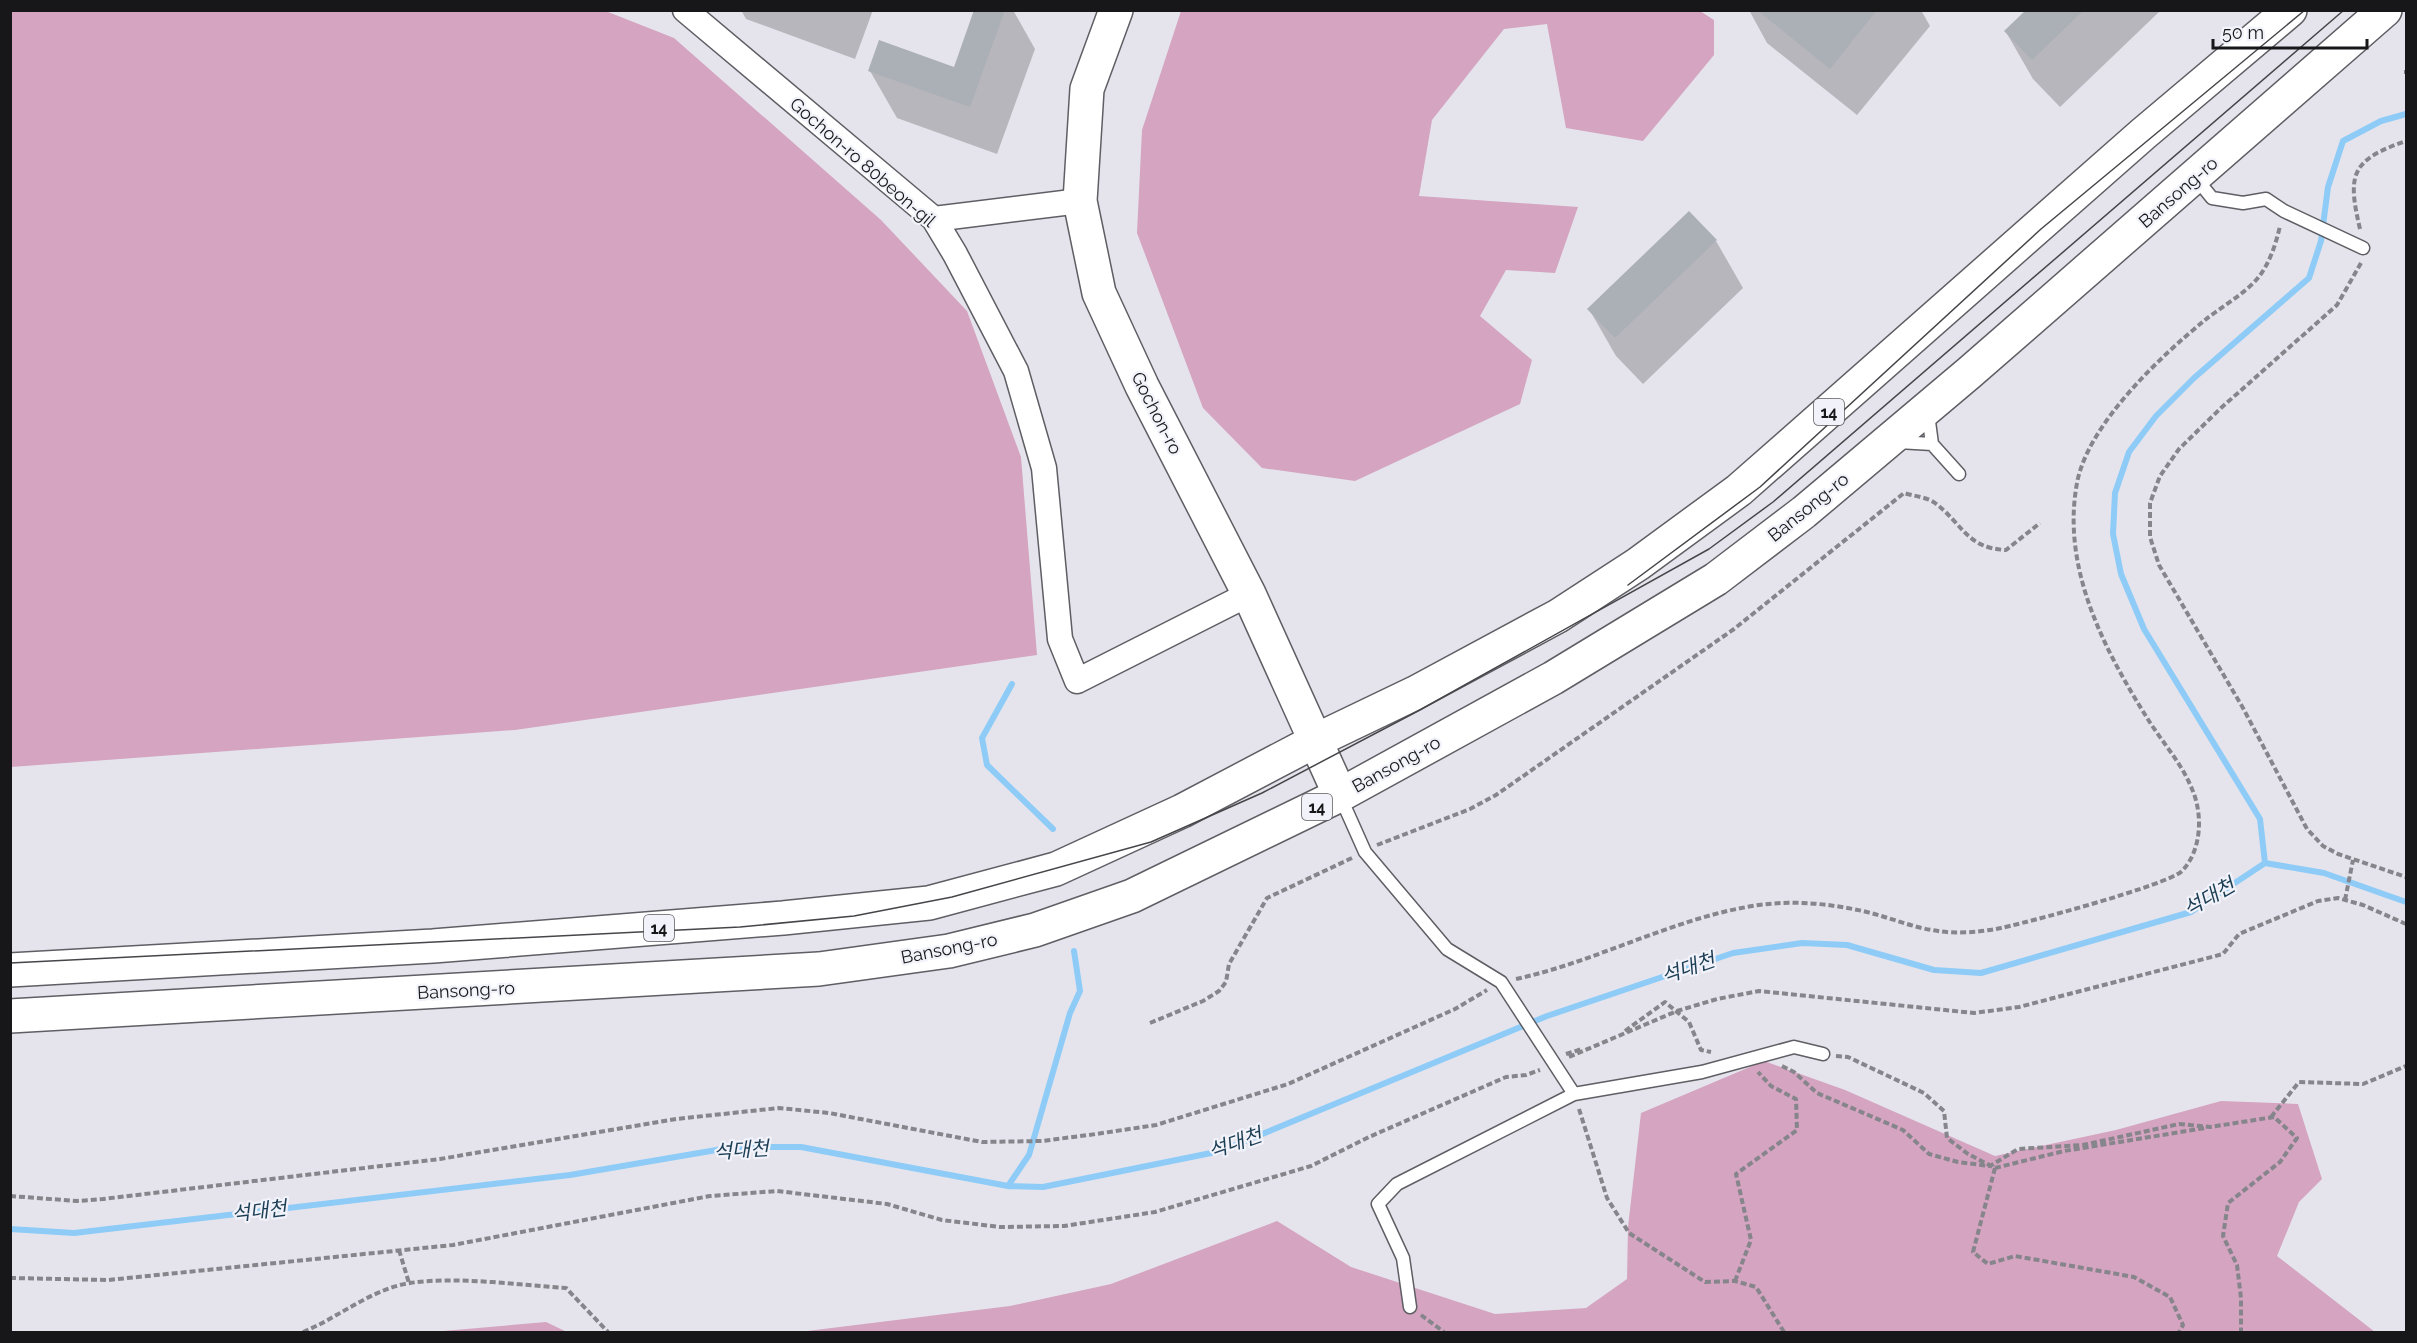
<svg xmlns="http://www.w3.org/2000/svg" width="2417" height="1343" font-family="Raleway,'Noto Sans KR',sans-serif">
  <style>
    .green { fill: #d4a4c0 }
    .shadow { fill: #0003 }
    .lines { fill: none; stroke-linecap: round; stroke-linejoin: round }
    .stream { stroke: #8eccf7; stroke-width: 6 }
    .building { fill: #abafb6 }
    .lane-casing { stroke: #5e5e64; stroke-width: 15 }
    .street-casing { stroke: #5e5e64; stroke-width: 27 }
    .secondary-casing { stroke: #5e5e64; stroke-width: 36 }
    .primary-casing { stroke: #5e5e64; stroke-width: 36 }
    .path { stroke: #86858b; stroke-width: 4; stroke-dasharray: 6 3; stroke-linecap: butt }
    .lane { stroke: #fff; stroke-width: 12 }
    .street { stroke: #fff; stroke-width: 24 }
    .secondary { stroke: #fff; stroke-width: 33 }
    .primary { stroke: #fff; stroke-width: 33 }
    .tram { stroke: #46464a; stroke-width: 1.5 }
    .labels { text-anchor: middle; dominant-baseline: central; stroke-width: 4.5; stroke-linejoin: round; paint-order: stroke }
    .shield { fill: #f2f2fa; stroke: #59595d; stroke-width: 1.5 }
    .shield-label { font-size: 16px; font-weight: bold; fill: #17171a }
    .street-label { font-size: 18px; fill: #17171a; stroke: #f2f2fa }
    .water-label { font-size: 20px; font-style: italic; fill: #1b3e54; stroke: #f2f2fa }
  </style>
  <rect width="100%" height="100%" fill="#e5e4ec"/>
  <!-- green -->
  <path class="green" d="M11 10H603L674 38 881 220 967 311 1021 457 1037 655 515 730 11 767Z
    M1700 11 1714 20V55L1643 141 1566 128 1547 24 1504 29 1432 120 1419 196 1578 207 1555 273 1506 270 1480 316 1532 360 1520 404 1355 481 1262 468 1203 408 1137 233 1142 130 1181 11Z
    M1764 1061 1845 1090 1995 1156 2116 1130 2221 1101 2298 1104 2322 1179 2299 1202 2277 1256 2375 1332H799L1010 1306 1111 1284 1277 1221 1351 1267 1495 1314 1586 1308 1627 1279 1628 1227 1641 1113Z
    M546 1322 567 1332H431Z"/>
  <!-- shadow -->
  <path class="shadow" d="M741 10H873L855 59 746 19Z
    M976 10H1013L1035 49 997 154 897 118 870 71 955 69Z
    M1749 10H1921L1930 26 1857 115 1767 43Z
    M2028 10H2160V11L2060 107 2033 79 2006 32Z
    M1716 241 1743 288 1643 384 1616 356 1589 309Z"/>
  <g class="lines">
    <!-- stream -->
    <path class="stream" d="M1012 684 982 738 987 765 1053 829
      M2265 863 2260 819 2144 629 2121 574 2113 534 2115 493 2129 452 2156 416 2194 378 2309 278 2321 241 2328 187 2343 141 2381 121 2406 114
      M1008 1186 1029 1155 1070 1013 1080 991 1074 951
      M10 1229 74 1233 570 1175 734 1147H801L1008 1186 1043 1187 1221 1151 1547 1016 1733 953 1802 943 1847 945 1934 970 1981 973 2191 912 2265 863 2324 873 2406 902"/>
  </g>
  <!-- building -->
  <path class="building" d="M974 10H1005L970 107 868 71 879 40 954 67Z
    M1757 10H1877L1830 69Z
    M2026 10H2084L2032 60 2004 31Z
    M1689 211 1717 240 1615 338 1587 309Z"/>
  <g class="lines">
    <!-- lane casing -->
    <g class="lane-casing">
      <path id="lane" d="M2195 177 2212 198 2243 203 2266 199 2284 211 2363 248
        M1928 414 1932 444 1959 474
        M1898 442 1932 444
        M1340 796 1365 852 1447 949 1501 982 1574 1094 1397 1184 1378 1204 1403 1258 1410 1307
        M1574 1094 1702 1072 1794 1047 1823 1054"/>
    </g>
    <!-- street casing -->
    <g class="street-casing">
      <path id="street" d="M685 10 934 219 955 254 1016 371 1044 468 1060 639 1077 681 1249 594
        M934 219 1080 201"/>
    </g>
    <!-- secondary casing -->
    <g class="secondary-casing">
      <path id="secondary" d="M1116 10 1087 89 1080 201 1099 293 1142 386 1249 594 1340 795"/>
    </g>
    <!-- primary casing -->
    <g class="primary-casing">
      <path id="primary" d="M10 970 433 946 783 918 929 903 1056 869 1182 811 1317 740 1415 693 1558 616 1638 564 1739 490 2143 134 2290 10
        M10 1016 819 969 949 951 1035 930 1132 896 1340 795 1553 678 1716 579 1804 512 1969 373 2385 10"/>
    </g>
    <!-- path -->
    <path class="path" d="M2404 72H2406
      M2360 229C2347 174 2351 160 2406 141
      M2361 263 2337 305 2221 408 2179 449 2160 476 2150 503V537L2159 565 2243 708 2307 829 2323 846 2338 854 2406 877
      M1377 845 1470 809 1496 795 1734 629 1904 493C1913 496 1927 497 1935 503 1963 524 1966 548 2006 550L2040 523
      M2345 900 2353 860
      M1516 979C1599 961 1675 917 1759 905 1796 900 1832 904 1867 912 1891 918 1914 928 1938 931 1956 934 1978 932 1996 929 2023 924 2168 885 2182 871 2202 850 2203 814 2192 789 2182 764 2163 743 2149 721 2105 651 2061 569 2077 483 2088 424 2160 357 2205 320 2221 307 2243 295 2257 279 2269 265 2276 244 2280 226
      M1150 1023 1203 1001 1219 991 1226 982 1229 964 1267 898 1352 858
      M1625 1031 1665 1002 1689 1022 1701 1050 1711 1052
      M1566 1054 1582 1049
      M1836 1056 1848 1057 1924 1093 1944 1111 1947 1138 1968 1154 1995 1168 2064 1151 2205 1128
      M1569 1057 1677 1011 1717 999 1759 991 1974 1013 2019 1007 2223 954 2239 934 2318 901 2338 898 2363 905 2406 924
      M1782 1066 1794 1072 1817 1093 1903 1130 1929 1154 1958 1162 1990 1166 2018 1149 2083 1145 2179 1124 2210 1127 2274 1117 2297 1138 2280 1162 2228 1203 2223 1236 2237 1265 2241 1298V1332
      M1579 1109 1607 1198 1629 1233 1705 1282 1735 1281 1756 1287 1784 1332
      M2271 1117 2299 1082 2363 1084 2406 1066
      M1995 1168 1973 1252 1988 1264 2015 1256 2134 1277 2170 1297 2183 1325 2179 1332
      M10 1196 77 1201 103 1199 440 1159 676 1119 779 1108 829 1113 982 1142 1042 1141 1096 1134 1156 1125 1288 1084 1455 1009 1487 990
      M399 1250 409 1283
      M10 1278 108 1280 453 1245 710 1196 777 1191 887 1204 942 1220 1000 1227 1064 1226 1155 1212 1311 1166 1369 1137 1506 1077 1526 1075 1540 1070
      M1735 1281 1751 1240 1736 1174 1797 1130 1796 1099 1771 1086 1758 1072
      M1421 1315 1444 1332
      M303 1332C338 1318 371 1289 410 1283 457 1276 518 1285 566 1288L608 1332"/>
    <!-- lane -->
    <use href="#lane" class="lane"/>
    <!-- street -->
    <use href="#street" class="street"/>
    <!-- secondary -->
    <use href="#secondary" class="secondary"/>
    <!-- primary -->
    <use href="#primary" class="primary"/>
    <!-- tram -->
    <path class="tram" d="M1628 585 1760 487 2041 229 2305 10
      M10 963 740 927 854 916 952 897 1151 842 1262 793 1418 711 1709 549 1773 502 2344 10"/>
  </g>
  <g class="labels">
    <!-- shield labels -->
    <g class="shield">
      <rect x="1814" y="399" width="30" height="26" rx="4.5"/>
      <rect x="1302" y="794" width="30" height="26" rx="4.5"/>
      <rect x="644" y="915" width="30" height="26" rx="4.5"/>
    </g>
    <g class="shield-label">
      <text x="1829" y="412">14</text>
      <text x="1317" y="807">14</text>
      <text x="659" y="928">14</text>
    </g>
    <!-- street labels -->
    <g class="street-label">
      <text transform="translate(863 162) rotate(41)">Gochon-ro 80beon-gil</text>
      <text transform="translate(2178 192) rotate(-41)">Bansong-ro</text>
      <text transform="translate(1157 413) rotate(63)">Gochon-ro</text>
      <text transform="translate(1808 507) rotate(-39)">Bansong-ro</text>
      <text transform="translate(1396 764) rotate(-29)">Bansong-ro</text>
      <text transform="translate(949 948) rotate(-11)">Bansong-ro</text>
      <text transform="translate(466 990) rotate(-3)">Bansong-ro</text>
    </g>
    <!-- water labels -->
    <g class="water-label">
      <text transform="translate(2209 897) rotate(-30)">석대천</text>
      <text transform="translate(1688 968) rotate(-19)">석대천</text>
      <text transform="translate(1235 1143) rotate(-19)">석대천</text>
      <text transform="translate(741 1150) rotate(-4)">석대천</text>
      <text transform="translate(259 1211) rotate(-7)">석대천</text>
    </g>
  </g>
  <!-- border -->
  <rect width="2417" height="1343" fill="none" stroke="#17171a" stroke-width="24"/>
  <!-- scale -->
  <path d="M2213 39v9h154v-9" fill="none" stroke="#17171a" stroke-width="3"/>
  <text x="2222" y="39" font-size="18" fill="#17171a" stroke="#f2f2fa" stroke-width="4.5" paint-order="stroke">50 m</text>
</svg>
